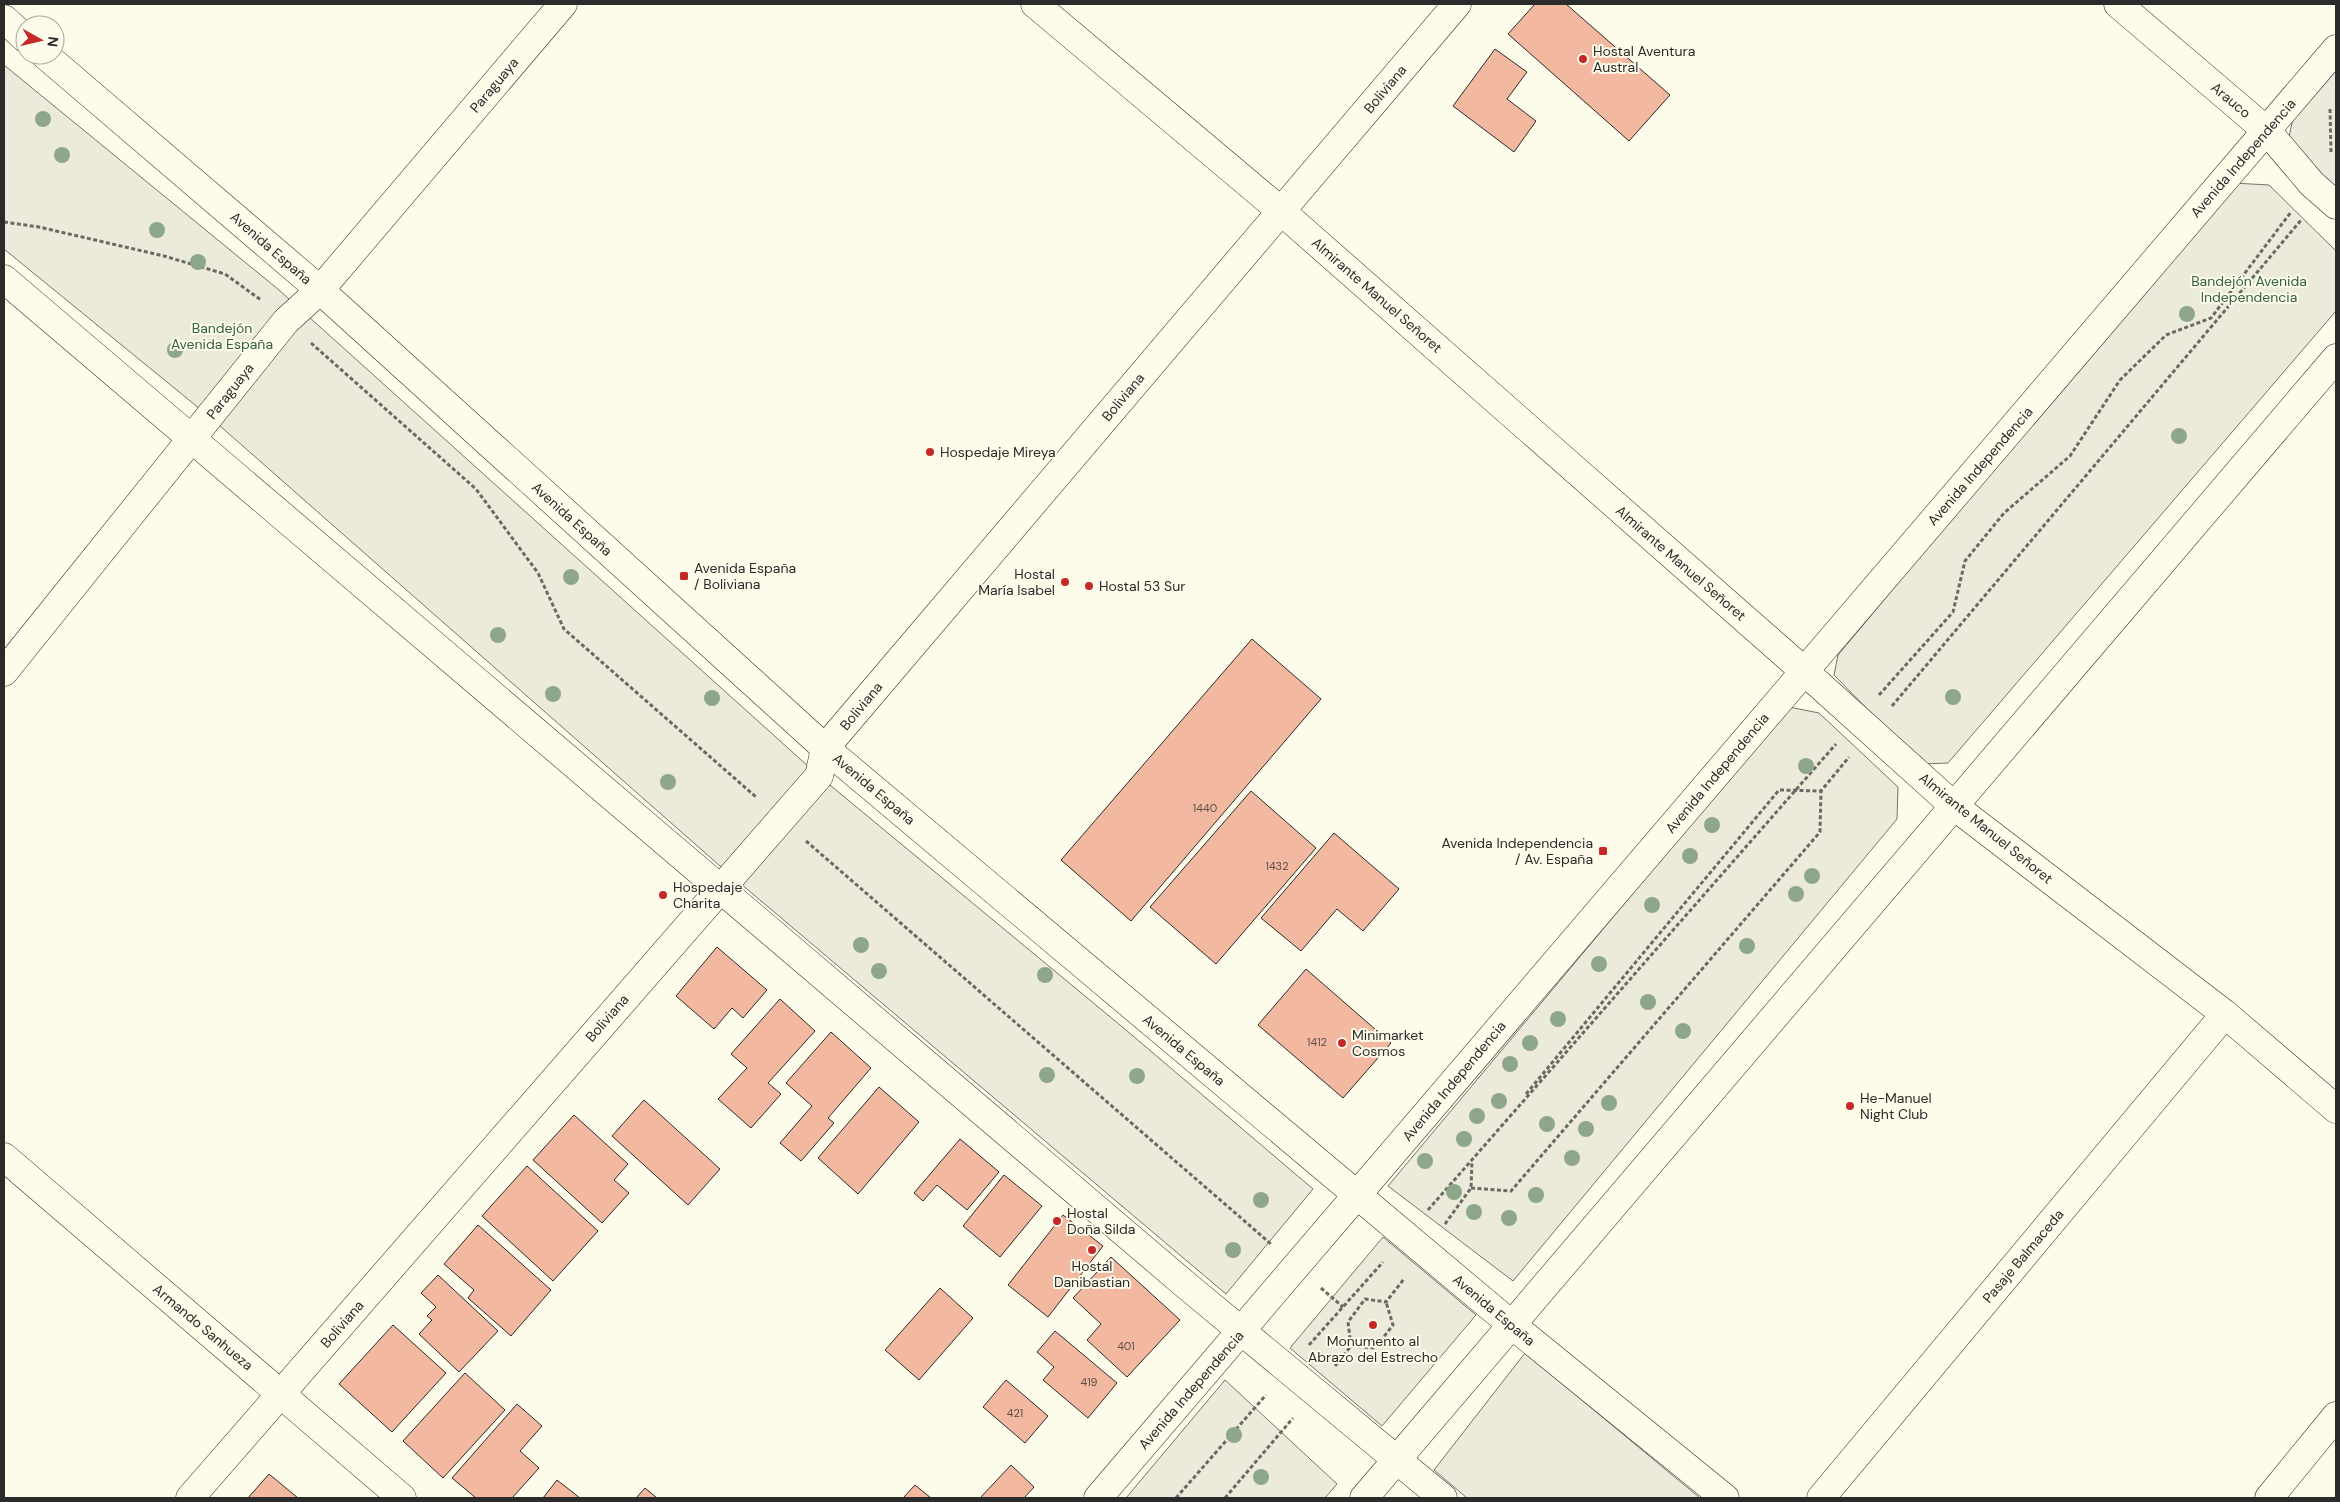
<svg xmlns="http://www.w3.org/2000/svg" width="2340" height="1502" font-family="'DM Sans',sans-serif">
  <style>
    .green { fill: #ecebdb; stroke: #74746e }
    .building { fill: #f2b8a0; stroke: #2b2b2b }
    .lines { fill: none; stroke-linecap: round; stroke-linejoin: round }
    .street-casing { stroke: #2b2b2b; stroke-width: 29 }
    .secondary-casing { stroke: #2b2b2b; stroke-width: 29 }
    .path { stroke: #6a6964; stroke-width: 3; stroke-dasharray: 4 2.5; stroke-linecap: butt }
    .street { stroke: #fdfbea; stroke-width: 28 }
    .secondary { stroke: #fdfbea; stroke-width: 28 }
    .tree { fill: #8ea78a }
    .poi-dot { fill: #c62828; stroke: #fdfbea; stroke-width: 2 }
    .labels { text-anchor: middle; dominant-baseline: central; stroke-width: 4; stroke-linejoin: round; paint-order: stroke }
    .number-label { font-size: 11px; fill: #5d4e48 }
    .poi-label { font-size: 14px; fill: #2b2b2b; stroke: #fdfbea; text-anchor: start }
    .street-label { font-size: 14px; fill: #2b2b2b; stroke: #fdfbea }
    .park-label { font-size: 14px; fill: #34623c; stroke: #fdfbea }
  </style>
  <rect width="100%" height="100%" fill="#fdfbea"/>
  <!-- green -->
  <path class="green" d="M4 65 279 290 819 776 1126 1030 1313 1189 1226 1294 728 873 211 418 4 249Z
    M2336 67V190L2287 147 2293 118Z
    M2233 183 2269 185 2336 251V311L1948 763 1921 764 1834 675 1838 655Z
    M1789 707 1819 713 1898 787 1897 819 1513 1281 1388 1186Z
    M1383 1237 1476 1315 1382 1426 1290 1348Z
    M1525 1353 1700 1498H1467L1434 1470Z
    M1225 1380 1337 1484 1325 1498H1126Z"/>
  <!-- building -->
  <path class="building" d="M1535 4H1566L1670 95 1629 141 1508 34Z
    M1495 49 1527 72 1507 99 1536 121 1514 152 1453 106Z
    M1252 639 1321 699 1131 921 1061 860Z
    M1251 791 1316 848 1216 964 1150 907Z
    M1334 833 1399 889 1363 931 1337 909 1301 951 1261 918Z
    M717 947 767 990 743 1018 732 1008 714 1029 676 996Z
    M1306 969 1391 1043 1343 1098 1258 1025Z
    M780 999 815 1031 768 1083 781 1094 751 1128 718 1099 747 1068 731 1054Z
    M831 1032 871 1068 828 1118 834 1123 801 1161 780 1143 812 1106 786 1083Z
    M879 1087 919 1122 858 1194 818 1158Z
    M644 1100 720 1169 688 1205 612 1136Z
    M574 1115 628 1164 614 1180 629 1193 602 1223 533 1160Z
    M960 1139 999 1172 967 1210 937 1185 923 1201 914 1193Z
    M527 1166 598 1231 553 1281 482 1216Z
    M1004 1175 1042 1206 1000 1257 963 1226Z
    M1063 1215 1103 1246 1048 1317 1008 1285Z
    M478 1225 551 1290 511 1336 468 1298 474 1290 444 1264Z
    M1111 1257 1180 1320 1127 1377 1087 1340 1101 1324 1073 1298Z
    M438 1275 498 1331 459 1372 419 1334 432 1320 427 1316 436 1307 421 1293Z
    M940 1288 973 1318 919 1380 885 1350Z
    M393 1325 446 1373 392 1432 339 1384Z
    M1055 1331 1117 1383 1088 1418 1043 1380 1054 1367 1037 1352Z
    M465 1373 505 1410 443 1478 403 1441Z
    M1006 1380 1048 1416 1025 1443 983 1407Z
    M517 1404 542 1426 520 1451 539 1468 512 1498H476L452 1478Z
    M1011 1465 1034 1487 1024 1498H980Z
    M269 1474 298 1498H248Z
    M557 1480 580 1498H543Z
    M915 1485 931 1498H903Z
    M645 1488 657 1498H636Z"/>
  <g class="lines">
    <!-- street casing -->
    <g class="street-casing">
      <path id="street" d="M1035 4 1281 211 1804 671 1954 806 2225 1014 2336 1109
        M2118 4 2267 131 2312 184 2336 205
        M4 672 286 321 320 290 563 4
        M4 1157 402 1498
        M190 1498 819 776 825 748 1457 4
        M1821 1498 2225 1014
        M2269 1498 2336 1416"/>
    </g>
    <!-- secondary casing -->
    <g class="secondary-casing">
      <path id="secondary" d="M4 19 25 38
        M45 55 320 290 825 748 1512 1325 1725 1498
        M4 279 1187 1286 1443 1498
        M1098 1498 2336 49
        M1364 1498 2336 358"/>
    </g>
    <!-- path -->
    <path class="path" d="M2330 109 2331 153
      M4 222 39 227 164 256 225 274 261 300
      M311 343 476 489 538 573 564 629 756 797
      M1879 695 1953 612 1965 561 2004 513 2070 456 2120 380 2166 335 2211 318 2291 212
      M1892 706 2302 219
      M806 841 1271 1244
      M1526 1094 1779 790 1821 791 1849 757
      M1471 1188 1511 1191 1820 832 1821 791
      M1428 1210 1836 744
      M1445 1224 1471 1188 1472 1161
      M1321 1288 1343 1307
      M1309 1345 1383 1262
      M1351 1346 1375 1348 1393 1325 1386 1302
      M1335 1366 1351 1346 1348 1322 1365 1299 1386 1302 1404 1279
      M1176 1498 1266 1395
      M1225 1498 1293 1418"/>
    <!-- street -->
    <use href="#street" class="street"/>
    <!-- secondary -->
    <use href="#secondary" class="secondary"/>
  </g>
  <!-- trees -->
  <g class="tree">
    <circle cx="43" cy="119" r="8"/>
    <circle cx="62" cy="155" r="8"/>
    <circle cx="157" cy="230" r="8"/>
    <circle cx="198" cy="262" r="8"/>
    <circle cx="2187" cy="314" r="8"/>
    <circle cx="175" cy="350" r="8"/>
    <circle cx="2179" cy="436" r="8"/>
    <circle cx="571" cy="577" r="8"/>
    <circle cx="498" cy="635" r="8"/>
    <circle cx="553" cy="694" r="8"/>
    <circle cx="1953" cy="697" r="8"/>
    <circle cx="712" cy="698" r="8"/>
    <circle cx="1806" cy="766" r="8"/>
    <circle cx="668" cy="782" r="8"/>
    <circle cx="1712" cy="825" r="8"/>
    <circle cx="1690" cy="856" r="8"/>
    <circle cx="1812" cy="876" r="8"/>
    <circle cx="1796" cy="894" r="8"/>
    <circle cx="1652" cy="905" r="8"/>
    <circle cx="861" cy="945" r="8"/>
    <circle cx="1747" cy="946" r="8"/>
    <circle cx="1599" cy="964" r="8"/>
    <circle cx="879" cy="971" r="8"/>
    <circle cx="1045" cy="975" r="8"/>
    <circle cx="1648" cy="1002" r="8"/>
    <circle cx="1558" cy="1019" r="8"/>
    <circle cx="1683" cy="1031" r="8"/>
    <circle cx="1530" cy="1043" r="8"/>
    <circle cx="1510" cy="1064" r="8"/>
    <circle cx="1047" cy="1075" r="8"/>
    <circle cx="1137" cy="1076" r="8"/>
    <circle cx="1499" cy="1101" r="8"/>
    <circle cx="1609" cy="1103" r="8"/>
    <circle cx="1477" cy="1116" r="8"/>
    <circle cx="1547" cy="1124" r="8"/>
    <circle cx="1586" cy="1129" r="8"/>
    <circle cx="1464" cy="1139" r="8"/>
    <circle cx="1572" cy="1158" r="8"/>
    <circle cx="1425" cy="1161" r="8"/>
    <circle cx="1454" cy="1192" r="8"/>
    <circle cx="1536" cy="1195" r="8"/>
    <circle cx="1261" cy="1200" r="8"/>
    <circle cx="1474" cy="1212" r="8"/>
    <circle cx="1509" cy="1218" r="8"/>
    <circle cx="1233" cy="1250" r="8"/>
    <circle cx="1234" cy="1435" r="8"/>
    <circle cx="1261" cy="1477" r="8"/>
  </g>
  <!-- markers -->
  <g class="poi-dot">
    <circle cx="1583" cy="59" r="5"/>
    <circle cx="930" cy="452" r="5"/>
    <rect x="679" y="571" width="10" height="10" rx="2.5"/>
    <circle cx="1065" cy="582" r="5"/>
    <circle cx="1089" cy="586" r="5"/>
    <rect x="1598" y="846" width="10" height="10" rx="2.5"/>
    <circle cx="663" cy="895" r="5"/>
    <circle cx="1342" cy="1043" r="5"/>
    <circle cx="1850" cy="1106" r="5"/>
    <circle cx="1057" cy="1221" r="5"/>
    <circle cx="1092" cy="1250" r="5"/>
    <circle cx="1373" cy="1325" r="5"/>
  </g>
  <g class="labels">
    <!-- number labels -->
    <g class="number-label">
      <text x="1205" y="808">1440</text>
      <text x="1277" y="866">1432</text>
      <text x="1317" y="1042">1412</text>
      <text x="1126" y="1346">401</text>
      <text x="1089" y="1382">419</text>
      <text x="1015" y="1413">421</text>
    </g>
    <!-- poi labels -->
    <g class="poi-label">
      <text x="1593" y="51">Hostal Aventura<tspan x="1593" dy="16">Austral</tspan></text>
      <text x="940" y="452">Hospedaje Mireya</text>
      <text x="694" y="568">Avenida España<tspan x="694" dy="16">/ Boliviana</tspan></text>
      <text x="1055" y="574" text-anchor="end">Hostal<tspan x="1055" dy="16">María Isabel</tspan></text>
      <text x="1099" y="586">Hostal 53 Sur</text>
      <text x="1593" y="843" text-anchor="end">Avenida Independencia<tspan x="1593" dy="16">/ Av. España</tspan></text>
      <text x="673" y="887">Hospedaje<tspan x="673" dy="16">Charita</tspan></text>
      <text x="1352" y="1035">Minimarket<tspan x="1352" dy="16">Cosmos</tspan></text>
      <text x="1860" y="1098">He-Manuel<tspan x="1860" dy="16">Night Club</tspan></text>
      <text x="1067" y="1213">Hostal<tspan x="1067" dy="16">Doña Silda</tspan></text>
      <text x="1092" y="1266" text-anchor="middle">Hostal<tspan x="1092" dy="16">Danibastian</tspan></text>
      <text x="1373" y="1341" text-anchor="middle">Monumento al<tspan x="1373" dy="16">Abrazo del Estrecho</tspan></text>
    </g>
    <!-- street labels -->
    <g class="street-label">
      <text transform="translate(494 85) rotate(-50)">Paraguaya</text>
      <text transform="translate(1385 89) rotate(-50)">Boliviana</text>
      <text transform="translate(2231 100) rotate(40)">Arauco</text>
      <text transform="translate(2243 158) rotate(-49)">Avenida Independencia</text>
      <text transform="translate(271 248) rotate(41)">Avenida España</text>
      <text transform="translate(1377 295) rotate(41)">Almirante Manuel Señoret</text>
      <text transform="translate(230 391) rotate(-52)">Paraguaya</text>
      <text transform="translate(1123 397) rotate(-50)">Boliviana</text>
      <text transform="translate(1980 466) rotate(-49)">Avenida Independencia</text>
      <text transform="translate(572 519) rotate(42)">Avenida España</text>
      <text transform="translate(1681 563) rotate(41)">Almirante Manuel Señoret</text>
      <text transform="translate(861 706) rotate(-50)">Boliviana</text>
      <text transform="translate(1717 773) rotate(-50)">Avenida Independencia</text>
      <text transform="translate(874 789) rotate(40)">Avenida España</text>
      <text transform="translate(1986 828) rotate(39)">Almirante Manuel Señoret</text>
      <text transform="translate(607 1018) rotate(-49)">Boliviana</text>
      <text transform="translate(1184 1050) rotate(40)">Avenida España</text>
      <text transform="translate(1454 1081) rotate(-50)">Avenida Independencia</text>
      <text transform="translate(2023 1256) rotate(-50)">Pasaje Balmaceda</text>
      <text transform="translate(1494 1310) rotate(40)">Avenida España</text>
      <text transform="translate(342 1324) rotate(-49)">Boliviana</text>
      <text transform="translate(203 1327) rotate(40)">Armando Sanhueza</text>
      <text transform="translate(1191 1390) rotate(-49)">Avenida Independencia</text>
    </g>
    <!-- park labels -->
    <g class="park-label">
      <text x="2249" y="281">Bandejón Avenida<tspan x="2249" dy="16">Independencia</tspan></text>
      <text x="222" y="328">Bandejón<tspan x="222" dy="16">Avenida España</tspan></text>
    </g>
  </g>
  <!-- border -->
  <rect width="2340" height="1502" fill="none" stroke="#2b2b2b" stroke-width="10"/>
  <!-- north arrow -->
  <g transform="translate(40 40) rotate(98)"><circle r="24" fill="#fdfbea" stroke="#a9a89e"/>
  <path d="M0-4L9 19L0 12L-9 19Z" fill="#c62828"/>
  <text y="-8" font-size="14" font-weight="bold" text-anchor="middle" fill="#2b2b2b">N</text>
  </g>
</svg>
